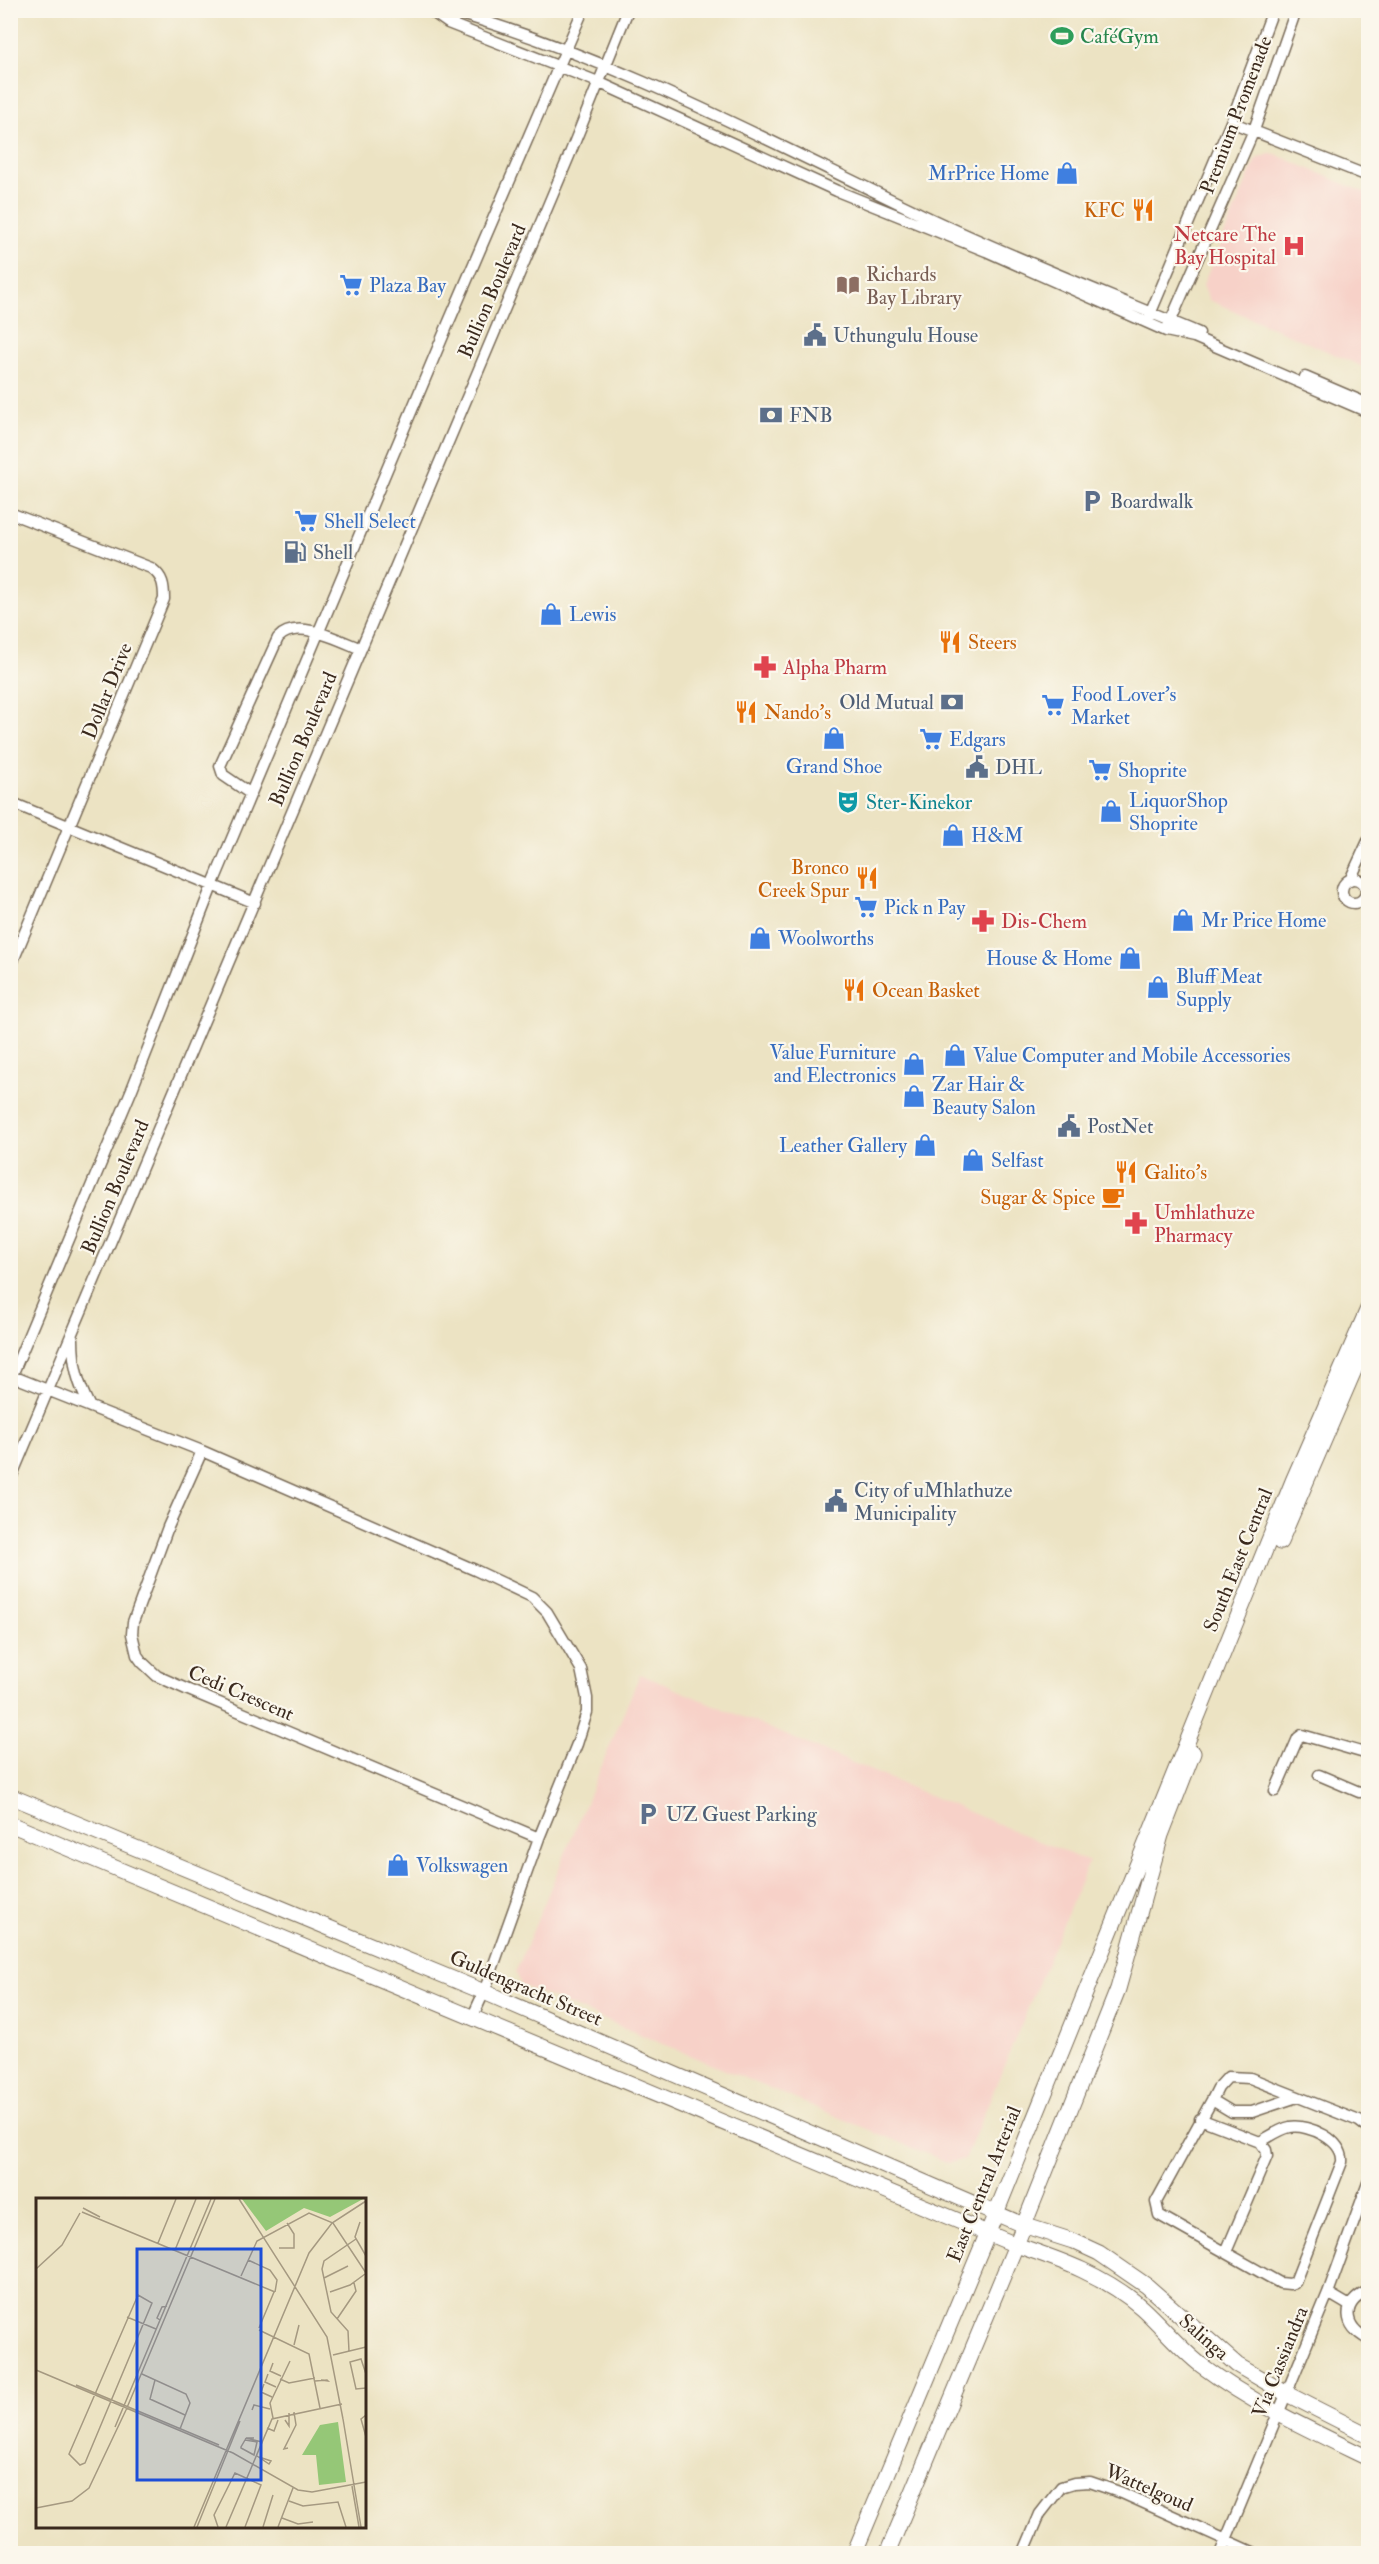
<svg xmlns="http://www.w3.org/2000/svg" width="1379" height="2564" font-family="'IM FELL Double Pica',serif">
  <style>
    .built { fill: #f7d1c8 }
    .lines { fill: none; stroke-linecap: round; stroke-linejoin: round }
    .street-casing { stroke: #796b58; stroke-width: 13 }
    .secondary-casing { stroke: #796b58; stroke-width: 17 }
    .street { stroke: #fff; stroke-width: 10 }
    .secondary { stroke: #fff; stroke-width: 15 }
    .labels { text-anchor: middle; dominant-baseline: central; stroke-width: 4.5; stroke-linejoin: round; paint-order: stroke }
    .leisure-label { font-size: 20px; fill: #27864d; stroke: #fbf7ec; text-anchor: start }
    .street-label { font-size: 20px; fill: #3b2a1e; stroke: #fbf7ec }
    .shop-label { font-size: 20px; fill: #366cbe; stroke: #fbf7ec; text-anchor: start }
    .food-label { font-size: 20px; fill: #c56008; stroke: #fbf7ec; text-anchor: start }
    .health-label { font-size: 20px; fill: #be3a42; stroke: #fbf7ec; text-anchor: start }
    .education-label { font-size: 20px; fill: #785e54; stroke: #fbf7ec; text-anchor: start }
    .service-label { font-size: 20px; fill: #4e5e75; stroke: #fbf7ec; text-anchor: start }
    .culture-label { font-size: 20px; fill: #0d838f; stroke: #fbf7ec; text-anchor: start }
    .inset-road { fill: none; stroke: #a59981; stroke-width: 1.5 }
    .view { fill: #1d4ed8; fill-opacity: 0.15; stroke: #1d4ed8; stroke-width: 3 }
    .inset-edge { fill: none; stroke: #3b2a1e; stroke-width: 3 }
  </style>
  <rect width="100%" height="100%" fill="#fbf7ec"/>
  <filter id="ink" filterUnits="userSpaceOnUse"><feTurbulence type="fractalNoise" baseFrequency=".0167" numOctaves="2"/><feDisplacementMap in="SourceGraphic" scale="12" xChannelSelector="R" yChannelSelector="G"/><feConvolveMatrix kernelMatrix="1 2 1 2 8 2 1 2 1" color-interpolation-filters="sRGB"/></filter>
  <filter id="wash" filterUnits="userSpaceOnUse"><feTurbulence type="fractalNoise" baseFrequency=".008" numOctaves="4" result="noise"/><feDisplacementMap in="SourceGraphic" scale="24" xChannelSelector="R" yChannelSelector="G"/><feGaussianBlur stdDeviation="1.35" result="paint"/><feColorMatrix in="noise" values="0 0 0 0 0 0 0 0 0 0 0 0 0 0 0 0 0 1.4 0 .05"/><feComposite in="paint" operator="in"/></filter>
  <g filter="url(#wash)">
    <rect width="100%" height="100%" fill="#ece3c3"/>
    <!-- built -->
    <path class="built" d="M1272 153 1368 194V369L1209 300 1203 285 1256 159Z
      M640 1674 1089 1862 965 2159 949 2163 521 1985 516 1971Z"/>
  </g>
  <g filter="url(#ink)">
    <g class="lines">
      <!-- street casing -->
      <g class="street-casing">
        <path id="street" d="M447 10C613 57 768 141 923 215 1013 258 1107 294 1199 333
          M431 11 448 23 598 82 837 191 986 251 1166 331 1194 337 1368 412
          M1231 122 1368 176
          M1148 319 1231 122 1273 10
          M1168 327 1254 130 1296 10
          M1305 377 1368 404
          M10 513 151 568C163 577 164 585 164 599L10 968
          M251 794 223 775 220 766 278 638C297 617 341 641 361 649
          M10 802 255 903
          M1342 891a12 12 0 1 1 24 0a12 12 0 1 1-24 0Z
          M1350 880 1368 841
          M73 1339C73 1365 78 1384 90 1407
          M12 1376 202 1451 475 1570 532 1597 547 1612 581 1669 587 1698V1712L577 1744 539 1838 484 1992 472 2018
          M10 1380 132 1089 212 886 448 324 583 10
          M202 1451 168 1527 133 1622 132 1634 137 1655 142 1662 157 1676 186 1689 539 1838
          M10 1480 569 156 628 10
          M1319 1775 1359 1792 1368 1791
          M1275 1791 1298 1738 1302 1735 1368 1754
          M1297 2097 1252 2112H1232L1212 2100 1218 2088 1228 2077 1250 2078 1359 2121 1368 2128
          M1200 2119 1260 2142C1269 2137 1280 2129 1290 2127 1309 2124 1344 2140 1342 2162L1295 2282 1290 2284 1280 2283 1159 2215 1156 2202 1212 2100
          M1226 2252 1267 2156 1266 2150 1260 2142
          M1368 2291C1341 2303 1343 2326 1368 2339
          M1328 2293 1350 2306
          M1023 2554 1040 2514 1061 2487 1074 2483 1090 2482 1122 2493 1257 2554
          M1220 2554 1328 2293 1368 2183"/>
      </g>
      <!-- secondary casing -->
      <g class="secondary-casing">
        <path id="secondary" d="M1280 1542 1368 1338
          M10 1796 484 1992 1023 2225 1073 2241 1099 2253 1147 2286 1237 2365 1287 2394 1368 2435
          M10 1824 1016 2245C1061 2260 1106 2276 1142 2308 1162 2326 1179 2348 1201 2365 1253 2404 1310 2430 1368 2458
          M854 2554 996 2213 1293 1481 1368 1309
          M887 2554 1016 2245 1118 1989 1161 1835 1193 1753"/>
      </g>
      <!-- street -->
      <use href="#street" class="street"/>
      <!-- secondary -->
      <use href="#secondary" class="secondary"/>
    </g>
  </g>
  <!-- icons -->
  <defs>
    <g id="stadium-bare" transform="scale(1.8)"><path d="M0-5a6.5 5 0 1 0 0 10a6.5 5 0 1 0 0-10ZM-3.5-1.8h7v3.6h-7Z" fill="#2e9e5b" stroke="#fbf7ec" stroke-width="2.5" paint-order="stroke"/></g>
    <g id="shop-bare" transform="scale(1.8)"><path d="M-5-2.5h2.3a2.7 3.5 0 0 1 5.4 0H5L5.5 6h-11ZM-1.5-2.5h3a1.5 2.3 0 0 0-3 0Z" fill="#3f7fe0" stroke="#fbf7ec" stroke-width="2.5" paint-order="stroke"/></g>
    <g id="restaurant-bare" transform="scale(1.8)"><path d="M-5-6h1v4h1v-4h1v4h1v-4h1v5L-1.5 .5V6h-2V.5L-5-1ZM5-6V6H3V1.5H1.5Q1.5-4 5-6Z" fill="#e8710a" stroke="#fbf7ec" stroke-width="2.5" paint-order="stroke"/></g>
    <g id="hospital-bare" transform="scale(1.8)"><path d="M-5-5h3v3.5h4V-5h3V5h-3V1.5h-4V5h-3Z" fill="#e0444e" stroke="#fbf7ec" stroke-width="2.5" paint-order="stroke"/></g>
    <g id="supermarket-bare" transform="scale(1.8)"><path d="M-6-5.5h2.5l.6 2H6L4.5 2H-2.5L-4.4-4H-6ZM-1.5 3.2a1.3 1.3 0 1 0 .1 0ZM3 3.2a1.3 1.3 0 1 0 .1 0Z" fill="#3f7fe0" stroke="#fbf7ec" stroke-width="2.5" paint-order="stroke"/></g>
    <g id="library-bare" transform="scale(1.8)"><path d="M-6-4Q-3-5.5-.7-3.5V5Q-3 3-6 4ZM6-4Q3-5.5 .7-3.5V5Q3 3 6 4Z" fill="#8d6e63" stroke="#fbf7ec" stroke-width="2.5" paint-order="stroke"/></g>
    <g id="civic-bare" transform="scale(1.8)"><path d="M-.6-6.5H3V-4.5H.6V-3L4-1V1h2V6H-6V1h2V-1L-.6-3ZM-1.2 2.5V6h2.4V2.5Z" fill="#5c6f8a" stroke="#fbf7ec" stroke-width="2.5" paint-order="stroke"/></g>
    <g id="bank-bare" transform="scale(1.8)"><path d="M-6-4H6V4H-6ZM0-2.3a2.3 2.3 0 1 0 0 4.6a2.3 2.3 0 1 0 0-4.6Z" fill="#5c6f8a" stroke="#fbf7ec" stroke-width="2.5" paint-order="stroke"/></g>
    <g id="parking-bare" transform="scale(1.8)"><path d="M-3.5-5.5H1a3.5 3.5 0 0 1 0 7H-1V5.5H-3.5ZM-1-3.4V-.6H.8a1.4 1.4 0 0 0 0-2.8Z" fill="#5c6f8a" stroke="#fbf7ec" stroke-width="2.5" paint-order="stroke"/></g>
    <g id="fuel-bare" transform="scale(1.8)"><path d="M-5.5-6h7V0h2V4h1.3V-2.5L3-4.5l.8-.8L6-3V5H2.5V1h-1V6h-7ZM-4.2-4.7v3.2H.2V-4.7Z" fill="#5c6f8a" stroke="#fbf7ec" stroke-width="2.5" paint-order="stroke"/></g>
    <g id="pharmacy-bare" transform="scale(1.8)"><path d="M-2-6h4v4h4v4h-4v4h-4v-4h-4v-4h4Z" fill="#e0444e" stroke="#fbf7ec" stroke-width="2.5" paint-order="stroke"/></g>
    <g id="theatre-bare" transform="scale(1.8)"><path d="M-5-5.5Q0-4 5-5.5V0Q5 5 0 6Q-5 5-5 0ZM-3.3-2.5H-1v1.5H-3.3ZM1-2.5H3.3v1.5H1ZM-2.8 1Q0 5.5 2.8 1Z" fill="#0f9aa8" stroke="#fbf7ec" stroke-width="2.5" paint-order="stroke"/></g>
    <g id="cafe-bare" transform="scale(1.8)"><path d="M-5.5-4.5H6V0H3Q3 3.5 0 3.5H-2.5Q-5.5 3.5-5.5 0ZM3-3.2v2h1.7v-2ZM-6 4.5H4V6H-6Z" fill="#e8710a" stroke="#fbf7ec" stroke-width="2.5" paint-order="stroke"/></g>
  </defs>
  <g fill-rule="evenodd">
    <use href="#stadium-bare" x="1062" y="36"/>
    <use href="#shop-bare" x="1067" y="173"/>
    <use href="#restaurant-bare" x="1143" y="210"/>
    <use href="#hospital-bare" x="1294" y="246"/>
    <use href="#supermarket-bare" x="351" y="285"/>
    <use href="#library-bare" x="848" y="285"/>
    <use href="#civic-bare" x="815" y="335"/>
    <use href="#bank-bare" x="771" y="415"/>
    <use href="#parking-bare" x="1092" y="501"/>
    <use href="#supermarket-bare" x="306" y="521"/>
    <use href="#fuel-bare" x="295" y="552"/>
    <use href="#shop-bare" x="551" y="614"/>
    <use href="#restaurant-bare" x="950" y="642"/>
    <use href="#pharmacy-bare" x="765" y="667"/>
    <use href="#bank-bare" x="952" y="702"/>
    <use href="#supermarket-bare" x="1053" y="705"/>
    <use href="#restaurant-bare" x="746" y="712"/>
    <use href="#shop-bare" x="834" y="738"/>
    <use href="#supermarket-bare" x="931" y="739"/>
    <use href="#civic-bare" x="977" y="767"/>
    <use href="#supermarket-bare" x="1100" y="770"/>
    <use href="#theatre-bare" x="848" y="802"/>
    <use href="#shop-bare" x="1111" y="811"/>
    <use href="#shop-bare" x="953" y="835"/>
    <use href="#restaurant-bare" x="867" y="878"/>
    <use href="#supermarket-bare" x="866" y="907"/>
    <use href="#shop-bare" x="1183" y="920"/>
    <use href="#pharmacy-bare" x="983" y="921"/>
    <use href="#shop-bare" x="760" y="938"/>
    <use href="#shop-bare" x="1130" y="958"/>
    <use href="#shop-bare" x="1158" y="987"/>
    <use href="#restaurant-bare" x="854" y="990"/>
    <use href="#shop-bare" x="955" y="1055"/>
    <use href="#shop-bare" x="914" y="1064"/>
    <use href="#shop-bare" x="914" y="1096"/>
    <use href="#civic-bare" x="1069" y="1126"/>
    <use href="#shop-bare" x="925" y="1145"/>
    <use href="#shop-bare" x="973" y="1160"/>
    <use href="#restaurant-bare" x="1126" y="1172"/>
    <use href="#cafe-bare" x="1113" y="1197"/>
    <use href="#pharmacy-bare" x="1136" y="1223"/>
    <use href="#civic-bare" x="836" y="1501"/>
    <use href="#parking-bare" x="648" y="1814"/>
    <use href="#shop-bare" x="398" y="1865"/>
  </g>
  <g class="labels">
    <!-- leisure labels -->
    <g class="leisure-label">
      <text x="1080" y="36">CaféGym</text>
    </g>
    <!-- street labels -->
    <g class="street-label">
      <text transform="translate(1236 115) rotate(-69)">Premium Promenade</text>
      <text transform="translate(492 291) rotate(-67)">Bullion Boulevard</text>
      <text transform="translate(107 691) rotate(-68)">Dollar Drive</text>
      <text transform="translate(303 739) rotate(-67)">Bullion Boulevard</text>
      <text transform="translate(115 1187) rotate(-67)">Bullion Boulevard</text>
      <text transform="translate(1238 1560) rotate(-68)">South East Central</text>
      <text transform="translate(241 1693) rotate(23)">Cedi Crescent</text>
      <text transform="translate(526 1988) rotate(23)">Guldengracht Street</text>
      <text transform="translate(984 2184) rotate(-68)">East Central Arterial</text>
      <text transform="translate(1204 2337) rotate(41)">Salinga</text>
      <text transform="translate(1280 2362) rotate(-68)">Via Cassiandra</text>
      <text transform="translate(1149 2488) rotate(23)">Wattelgoud</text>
    </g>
    <!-- shop labels -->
    <g class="shop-label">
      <text x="1049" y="173" text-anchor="end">MrPrice Home</text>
      <text x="369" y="285">Plaza Bay</text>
      <text x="324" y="521">Shell Select</text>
      <text x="569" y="614">Lewis</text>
      <text x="1071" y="694">Food Lover's<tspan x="1071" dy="23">Market</tspan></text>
      <text x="949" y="739">Edgars</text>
      <text x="834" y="766" text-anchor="middle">Grand Shoe</text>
      <text x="1118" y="770">Shoprite</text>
      <text x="1129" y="800">LiquorShop<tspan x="1129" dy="23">Shoprite</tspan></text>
      <text x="971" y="835">H&amp;M</text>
      <text x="884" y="907">Pick n Pay</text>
      <text x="1201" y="920">Mr Price Home</text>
      <text x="778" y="938">Woolworths</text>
      <text x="1112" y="958" text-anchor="end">House &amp; Home</text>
      <text x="1176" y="976">Bluff Meat<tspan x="1176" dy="23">Supply</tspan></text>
      <text x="896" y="1052" text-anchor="end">Value Furniture<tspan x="896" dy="23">and Electronics</tspan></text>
      <text x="973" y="1055">Value Computer and Mobile Accessories</text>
      <text x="932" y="1084">Zar Hair &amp;<tspan x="932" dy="23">Beauty Salon</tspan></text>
      <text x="907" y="1145" text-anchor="end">Leather Gallery</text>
      <text x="991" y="1160">Selfast</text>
      <text x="416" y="1865">Volkswagen</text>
    </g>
    <!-- food labels -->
    <g class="food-label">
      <text x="1125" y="210" text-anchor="end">KFC</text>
      <text x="968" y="642">Steers</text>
      <text x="764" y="712">Nando's</text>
      <text x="849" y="867" text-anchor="end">Bronco<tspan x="849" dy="23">Creek Spur</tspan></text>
      <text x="872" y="990">Ocean Basket</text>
      <text x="1144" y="1172">Galito's</text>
      <text x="1095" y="1197" text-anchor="end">Sugar &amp; Spice</text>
    </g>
    <!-- health labels -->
    <g class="health-label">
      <text x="1276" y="234" text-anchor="end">Netcare The<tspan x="1276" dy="23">Bay Hospital</tspan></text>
      <text x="783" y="667">Alpha Pharm</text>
      <text x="1001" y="921">Dis-Chem</text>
      <text x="1154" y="1212">Umhlathuze<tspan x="1154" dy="23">Pharmacy</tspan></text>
    </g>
    <!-- education labels -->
    <g class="education-label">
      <text x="866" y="274">Richards<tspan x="866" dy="23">Bay Library</tspan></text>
    </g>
    <!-- service labels -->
    <g class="service-label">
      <text x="833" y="335">Uthungulu House</text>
      <text x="789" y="415">FNB</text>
      <text x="1110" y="501">Boardwalk</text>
      <text x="313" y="552">Shell</text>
      <text x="934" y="702" text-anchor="end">Old Mutual</text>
      <text x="995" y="767">DHL</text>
      <text x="1087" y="1126">PostNet</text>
      <text x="854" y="1490">City of uMhlathuze<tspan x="854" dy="23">Municipality</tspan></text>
      <text x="666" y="1814">UZ Guest Parking</text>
    </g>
    <!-- culture labels -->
    <g class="culture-label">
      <text x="866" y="802">Ster-Kinekor</text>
    </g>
  </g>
  <!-- overview -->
  <g transform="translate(36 2198)">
    <rect width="330" height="330" fill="#ece3c3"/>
    <path d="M206 1H327L294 19 268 10 230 33ZM302 224 310 284 283 287 280 257H266L284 227Z" fill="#95c777"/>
    <path class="inset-road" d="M203 1 291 139 307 221M47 10 64 19M46 14 239 94M324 24 319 39 330 58M122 45 140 1M243 50H258V36L251 25M139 52 160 1M212 62 234 72 241 82 239 94M0 71 26 47 44 15M205 78 221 43 273 15 297 25 330 75M288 80 312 68M294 94 314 87 329 76M102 97 116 105 49 265 44 267 33 256ZM91 119 120 131M301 121 320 93 318 85M124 122 121 120 126 109 131 108M223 130 238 94M223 132 273 156 284 210M258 147 263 127M313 153 312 133 295 114 286 71 288 63 320 41M297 157 330 149M237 165 234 173 245 178M0 172 197 255 262 292 276 294 330 284M106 176 150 196 154 205 144 231M232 176 229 184 240 189M330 176 325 161 314 164 320 191 330 190M244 181 253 185 279 180M119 182 114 201 149 217M279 183 291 182 292 183 285 182M228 186 225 194 236 199M40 187 183 247M216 212 218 207 234 211M330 217 325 221 330 239M237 220 234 205 254 163M307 221 325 329M249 222 253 228V215M79 229 175 1M231 230 238 233 242 222M218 240H210L226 244M209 242 221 244 218 257 205 250V249L209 242 210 240M252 250 248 251 260 227 258 214M221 258 233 266 235 263 223 259M316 288 323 329M253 303 267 308 302 304 310 329M0 310 36 303 53 290 90 212 179 1M246 320 262 326 277 324M158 329 273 55 296 25 330 3M161 329 204 223M182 329 178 317 199 275 225 287 209 329M190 329 236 221 306 206M227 329 237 297M242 329 257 290"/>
    <path class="view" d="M101 51H225V282H101Z"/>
    <rect width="330" height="330" class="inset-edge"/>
  </g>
  <!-- margin -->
  <rect width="1379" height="2564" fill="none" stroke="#fbf7ec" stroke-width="36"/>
</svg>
